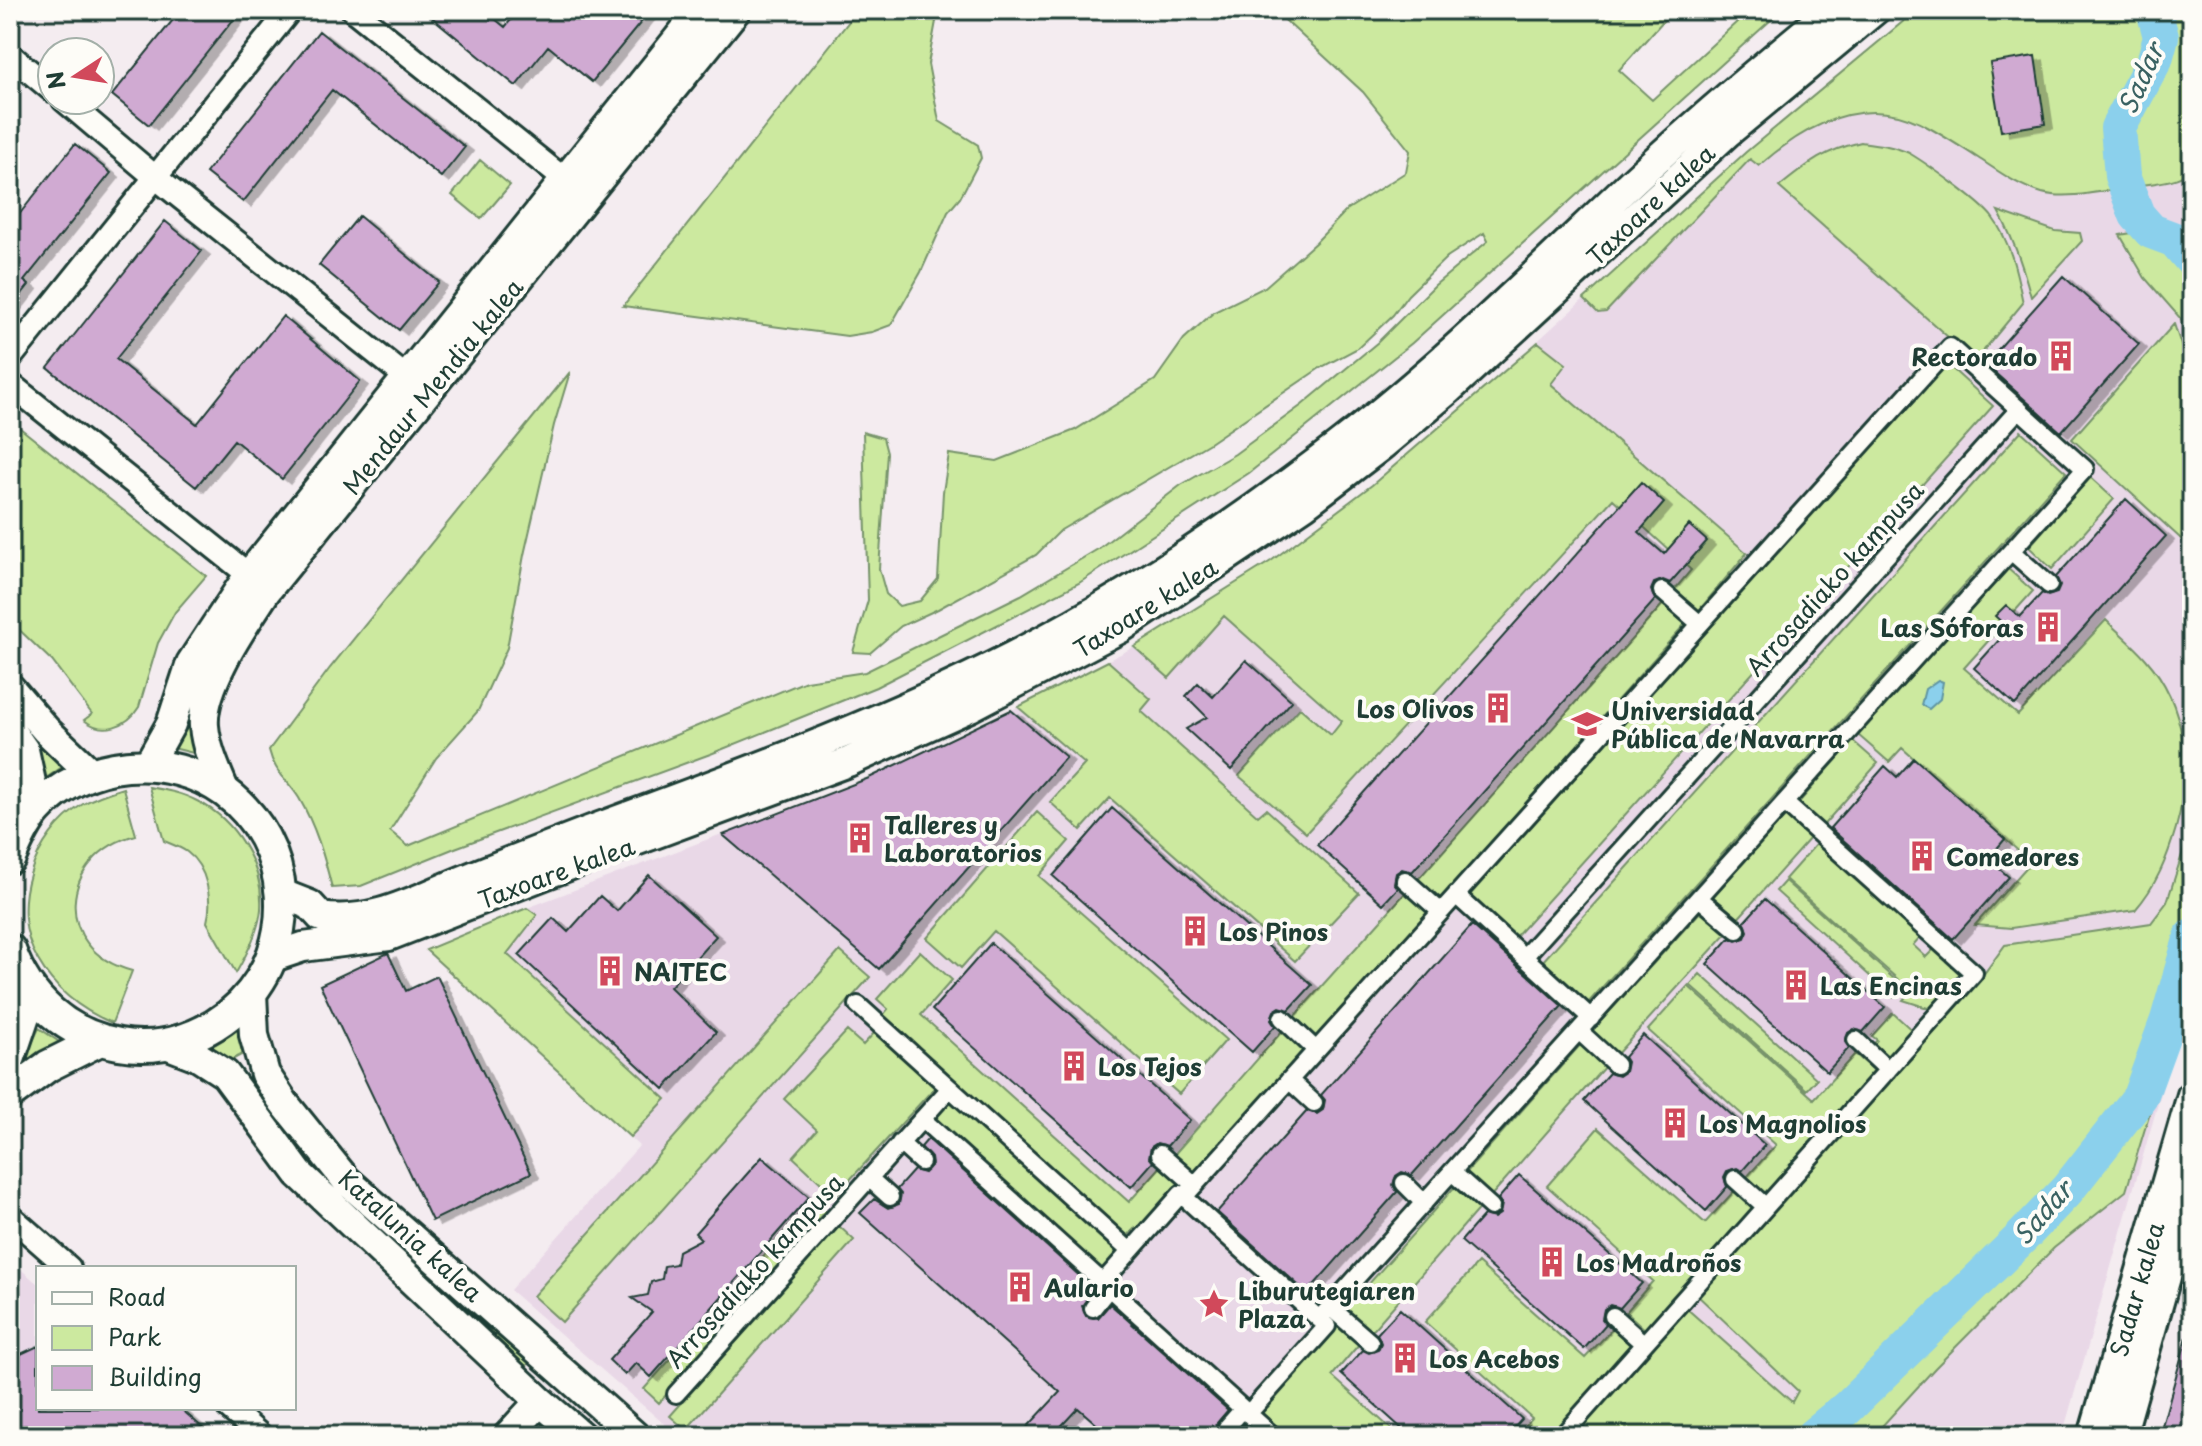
<svg xmlns="http://www.w3.org/2000/svg" width="2202" height="1446" font-family="'Playpen Sans',sans-serif">
  <style>
    .built { fill: #e9d8e7 }
    .green { fill: #cce99f; stroke: #76936a; stroke-width: 2 }
    .water { fill: #8bd0ec; stroke: #6095a2; stroke-width: 2 }
    .lines { fill: none; stroke-linecap: round; stroke-linejoin: round }
    .river { stroke: #8bd0ec; stroke-width: 36 }
    .building { fill: #d0aad2; stroke: #1f3d34; stroke-width: 2; filter: url(#shadow) }
    .pedestrian-casing { stroke: #1f3d34; stroke-width: 22 }
    .minor-casing { stroke: #1f3d34; stroke-width: 28 }
    .tertiary-casing { stroke: #1f3d34; stroke-width: 34 }
    .secondary-casing { stroke: #1f3d34; stroke-width: 36 }
    .pedestrian { stroke: #fdfcf7; stroke-width: 16 }
    .minor { stroke: #fdfcf7; stroke-width: 22 }
    .tertiary { stroke: #fdfcf7; stroke-width: 28 }
    .secondary { stroke: #fdfcf7; stroke-width: 30 }
    .labels { text-anchor: middle; dominant-baseline: central; stroke-width: 8; stroke-linejoin: round; paint-order: stroke }
    .street-label { font-size: 24px; fill: #1f3d34; stroke: #fdfcf7 }
    .poi-label { font-size: 24px; font-weight: bold; fill: #1f3d34; stroke: #fdfcf7; text-anchor: start }
    .water-label { font-size: 26px; font-style: italic; fill: #3a6262; stroke: #fdfcf7 }
  </style>
  <defs>
    <filter id="shadow"><feDropShadow dx="8" dy="4.5" stdDeviation="0" flood-color="#0004"/></filter>
  </defs>
  <rect width="100%" height="100%" fill="#f4ecf0"/>
  <filter id="ink" filterUnits="userSpaceOnUse"><feTurbulence type="fractalNoise" baseFrequency=".0125" numOctaves="2"/><feDisplacementMap in="SourceGraphic" scale="16" xChannelSelector="R" yChannelSelector="G"/><feConvolveMatrix kernelMatrix="1 2 1 2 8 2 1 2 1" color-interpolation-filters="sRGB"/></filter>
  <g filter="url(#ink)">
    <!-- built -->
    <path class="built" d="M1917 10H2192V986L2062 1436H678L510 1290 639 1146 426 950 527 908 869 778 1018 707 1134 647 1208 602 1271 561 1372 485 1435 434 1746 152Z
      M10 1260 38 1284V1346L10 1359Z"/>
    <!-- green -->
    <path class="green" d="M858 10H941L937 16 928 64 939 121 978 145 981 158 960 198 948 212 921 272 891 325 872 332 847 336 623 306Z
      M1274 10H1673L1619 70 1652 100 1750 10H1782L1412 343 1249 473 1079 583 876 687 713 753 455 848 361 886 332 888C324 856 316 827 299 798 288 780 274 772 269 750L330 668 570 372 554 425 524 555 507 648 478 711 436 758 390 831 408 846 806 681 865 672 1021 595 1098 549 1181 485 1235 454 1302 405 1378 342 1435 285 1488 241 1484 233 1447 257 1408 295 1393 315 1358 348 1320 368 1208 444 1061 530 1036 555 938 609 901 626 870 653 853 652 868 600 863 432 883 438 887 453 879 569 886 594 899 606 920 601 938 579 943 492 949 454 997 461 1075 430 1155 380 1184 339 1214 312 1265 287 1316 242 1348 209 1406 172 1410 151 1363 92Z
      M1917 10H2192V170C2175 184 2149 183 2128 187 2101 191 2069 200 2042 193 2018 186 1998 171 1978 158 1959 146 1940 133 1920 123 1861 94 1803 127 1759 166L1750 159 1606 312 1598 313 1584 299 1746 152Z
      M1861 142C1877 144 1894 146 1909 153 1926 163 1981 202 1992 217 2011 242 2017 274 2023 303L1975 361 1779 187C1809 163 1823 151 1861 142Z
      M480 160 510 185 481 219 452 195Z
      M1998 211 2055 231 2080 233 2082 241 2031 297C2023 266 2014 239 1998 211Z
      M2184 224 2192 225V358L2181 319 2145 278 2120 235Z
      M2174 324 2192 378V549L2072 439Z
      M1538 342 1566 364 1551 384 1747 553 1695 615 1671 594 1691 570 1613 499 1306 833 1239 776 1300 708 1331 735 1342 721 1224 616 1169 678 1134 647 1271 561 1372 485Z
      M1947 364 1993 406 1515 937 1469 896Z
      M10 420 206 576 175 612 158 643 139 707C127 727 103 735 84 720L92 714 52 661 10 621Z
      M2021 431 2066 472 1588 1003 1542 962Z
      M2090 477 2114 499 2052 569 2029 547Z
      M2007 568 2033 591 1964 668 2018 715 2106 620C2119 633 2134 645 2146 659 2187 705 2192 771 2176 828 2167 859 2156 886 2135 910L2011 928 1975 925 2031 862 1902 748 1889 762 1858 735Z
      M1663 604 1685 624 1437 903 1415 883Z
      M1108 661 1151 699 1141 711 1258 816 1266 809 1359 893 1295 961 1110 798 1081 830 1050 802 1085 764 1018 707Z
      M189 711 193 712V753L173 748Z
      M1853 741 1878 763 1819 830 1794 808Z
      M40 742 65 765 46 778 36 745Z
      M149 787C166 790 182 793 197 801 235 819 264 866 261 909 259 931 247 954 236 973L207 922C213 900 207 867 187 852 180 847 171 844 164 841Z
      M123 788 136 835C59 855 51 950 132 971L112 1023C81 1010 55 990 38 960 7 908 33 835 83 804 95 797 110 792 123 788Z
      M1037 812 1069 841 1039 876 1226 1040 1179 1094 994 931 961 968 927 938Z
      M1786 815 1811 837 1735 922 1710 900Z
      M2192 823V974L2126 1191 2054 1248 1935 1368 1873 1436H1570L1685 1307 1792 1402 1798 1391 1696 1294 1983 975 2005 945 2151 923 2167 902Z
      M1817 843 1921 936 1913 945 1926 957 1935 948 1965 975 1934 1010 1903 1000 1911 991 1785 879Z
      M1785 881 1902 986 1893 997 1776 891Z
      M1407 891 1429 911 1315 1038 1293 1018Z
      M527 908 537 915 507 954 666 1099 630 1137 426 950Z
      M1702 910 1727 933 1616 1055 1591 1032Z
      M840 951 870 977 562 1322 533 1296Z
      M920 951 952 980 921 1015 1129 1202 1164 1163 1186 1183 1141 1233 1135 1228 1125 1239 880 1019 888 1009 877 999Z
      M1700 974 1817 1079 1807 1090 1690 985Z
      M1688 986 1814 1099 1855 1054 1877 1073 1767 1196 1746 1178 1776 1145 1648 1030Z
      M1893 1013 1915 1033 1889 1060 1872 1046 1877 1040 1872 1036Z
      M239 1025 245 1053 228 1062 207 1045Z
      M39 1028 65 1046 36 1065 26 1056Z
      M1283 1030 1304 1049 1193 1176 1172 1157Z
      M847 1031 863 1045 876 1031 936 1086 835 1196 793 1157 817 1130 784 1099Z
      M1582 1043 1606 1065 1490 1197 1465 1174Z
      M257 1082 531 1360 525 1368 329 1191 249 1088Z
      M952 1097 1122 1249 1102 1272 932 1119Z
      M1598 1128 1705 1223 1737 1188 1759 1208 1648 1332 1626 1312 1653 1281 1547 1186Z
      M1458 1183 1482 1205 1369 1334 1344 1312Z
      M813 1200 825 1211 756 1290 743 1279Z
      M839 1226 854 1240 686 1430 670 1416Z
      M1478 1263 1585 1358 1616 1325 1637 1343 1554 1436H1516L1532 1418 1425 1322Z
      M735 1287 749 1300 659 1403 644 1389Z
      M1335 1322 1360 1343 1332 1376 1399 1436H1279L1254 1414Z"/>
    <!-- water -->
    <path class="water" d="M1938 680 1943 682 1940 699 1929 709 1921 705 1925 689Z"/>
    <g class="lines">
      <!-- river -->
      <path class="river" d="M2154 10 2161 37 2155 59 2118 128 2122 176 2137 215 2151 231 2175 240 2192 260
        M1813 1436 1846 1409 2021 1238 2067 1190 2140 1097 2168 1020 2192 936"/>
    </g>
    <!-- building -->
    <path class="building" d="M181 10H241L149 125 112 95Z
      M423 10H484L505 27 519 10H651L592 82 548 46 516 86Z
      M319 31 465 147 441 177 332 90 243 202 206 173Z
      M2035 56 2045 124 2001 131 1990 63Z
      M75 144 111 173 24 281 29 285 10 309V226Z
      M359 216 439 282 399 330 319 265Z
      M165 221 202 251 116 359 197 424 283 316 360 381 282 479 234 440 196 487 48 368Z
      M2063 276 2139 344 2061 432 1985 364Z
      M1641 482 1664 503 1639 532 1664 554 1689 525 1707 541 1670 583 1663 580 1654 583 1651 590 1655 600 1412 872 1402 869 1396 873 1394 883 1398 888 1383 904 1317 845Z
      M2126 499 2166 536 2015 705 1974 668 2009 629 1995 616 2006 605 2020 617 2042 593 2048 596 2057 593 2060 586 2056 577Z
      M1246 660 1292 701 1231 770 1186 729 1207 717 1186 696 1198 683 1213 697Z
      M1011 710 1066 757 879 969 723 835 869 778Z
      M1914 758 2005 839 1988 859 2009 877 1953 939 1830 828 1885 766 1897 777Z
      M1112 808 1312 985 1289 1010 1280 1007 1274 1011 1271 1020 1275 1026 1252 1052 1053 876Z
      M649 875 716 936 670 987 716 1032 664 1089 519 955 553 918 568 932 600 896 617 911Z
      M1765 899 1885 1007 1863 1032 1854 1029 1848 1033 1845 1042 1849 1048 1827 1072 1707 964 1730 938 1736 941 1745 938 1748 931 1744 922Z
      M1472 925 1562 1006 1412 1175 1402 1172 1396 1176 1393 1185 1397 1192 1307 1293 1217 1212 1307 1111 1317 1114 1323 1110 1325 1100 1321 1095Z
      M991 943 1190 1120 1167 1146 1157 1143 1151 1147 1149 1157 1153 1162 1131 1187 932 1010Z
      M388 953 406 991 437 976 531 1173 432 1221 320 985Z
      M1643 1035 1765 1145 1742 1171 1737 1168 1727 1171 1724 1177 1727 1187 1706 1211 1584 1101 1609 1073 1619 1076 1625 1072 1627 1062 1624 1057Z
      M928 1139 1094 1289 1082 1306 1086 1316 1098 1318 1110 1304 1228 1410 1216 1424 1217 1431 1221 1436H1110L1078 1408 1052 1436H1019L1060 1392 860 1213 874 1199 888 1208 899 1204 901 1194 897 1189 914 1170 924 1173 932 1165 931 1158 921 1147Z
      M762 1157 809 1197 651 1377 636 1363 625 1375 609 1360 652 1312 632 1298 648 1295 651 1282 662 1279 664 1266 676 1264 678 1251 701 1239 695 1233Z
      M1519 1175 1642 1283 1620 1308 1610 1305 1604 1309 1602 1319 1606 1324 1584 1349 1461 1241 1484 1215 1494 1218 1500 1214 1502 1204 1498 1199Z
      M1400 1309 1522 1419 1507 1436H1410L1341 1374 1363 1350 1369 1353 1378 1350 1381 1343 1377 1334Z
      M2187 1337 2192 1338V1436H2170L2160 1433Z
      M38 1346V1408H180L204 1429 189 1436H10V1359Z
      M1244 1425 1257 1436H1233Z"/>
    <g class="lines">
      <!-- pedestrian casing -->
      <g class="pedestrian-casing">
        <path id="pedestrian" d="M2011 551 2049 585
          M1662 591 1700 624
          M1405 880 1441 912
          M1456 895 1591 1018
          M1699 898 1737 930
          M1525 956 2019 409
          M858 1005 1130 1251
          M1282 1018 1316 1050
          M1579 1031 1616 1065
          M1856 1040 1888 1070
          M1289 1080 1314 1103
          M922 1119 1273 1436
          M900 1143 921 1162
          M1160 1154 1195 1185
          M1452 1172 1491 1207
          M869 1178 890 1197
          M1735 1179 1766 1207
          M1404 1183 1424 1203
          M1184 1197 1319 1319
          M1103 1282 1181 1194 1184 1197 1950 347 2085 469 1319 1319 1327 1326 1248 1414
          M1330 1307 1370 1342
          M1093 1308 1109 1288
          M1613 1316 1644 1344
          M676 1394 950 1088
          M1227 1427 1243 1409
          M1562 1436 1974 973 1785 803"/>
      </g>
      <!-- minor casing -->
      <g class="minor-casing">
        <path id="minor" d="M353 10 565 180
          M10 55 52 90
          M64 100 155 177 406 377
          M10 358 290 10
          M10 384 249 575
          M10 1216 69 1268
          M229 1408 261 1436"/>
      </g>
      <!-- tertiary casing -->
      <g class="tertiary-casing">
        <path id="tertiary" d="M10 688 46 730 92 774
          M10 730 24 750 37 810
          M148 765 171 724 191 663 249 575 701 10
          M225 792C216 770 206 749 204 726 201 685 244 625 266 591L736 10
          M282 894 310 905 321 917C374 925 418 898 466 879 505 863 544 848 583 833 721 782 859 732 991 667 1123 602 1246 519 1361 428 1457 352 1545 264 1634 180 1698 121 1764 65 1832 10
          M273 957 303 947 389 936 547 874 848 762 970 707 1121 628 1304 505 1381 446 1448 390 1727 133 1875 10
          M252 993 254 1035 265 1074 284 1103 346 1180 635 1436
          M166 1044 197 1056 225 1074 299 1174 540 1401 581 1436
          M508 1436 540 1401
          M2093 1436 2192 1095
          M2121 1436 2192 1185"/>
      </g>
      <!-- secondary casing -->
      <g class="secondary-casing">
        <path id="secondary" d="M10 858C17 842 25 823 37 810 83 758 169 751 225 792 293 842 300 945 241 1004 209 1036 163 1052 119 1044 67 1035 27 999 10 950
          M10 1057 32 992
          M10 1094 48 1066 100 1040"/>
      </g>
      <!-- pedestrian -->
      <use href="#pedestrian" class="pedestrian"/>
      <!-- minor -->
      <use href="#minor" class="minor"/>
      <!-- tertiary -->
      <use href="#tertiary" class="tertiary"/>
      <!-- secondary -->
      <use href="#secondary" class="secondary"/>
    </g>
  </g>
  <!-- icons -->
  <defs>
    <g id="building-bare" transform="scale(2.4)"><path d="M-4-6H4V6H1V3H-1V6H-4ZM-2.5-4.3h1.7v1.8h-1.7ZM.8-4.3h1.7v1.8H.8ZM-2.5-1h1.7V.8h-1.7ZM.8-1h1.7V.8H.8Z" fill="#d1495b" stroke="#fdfcf7" stroke-width="2.5" paint-order="stroke"/></g>
    <g id="university-bare" transform="scale(2.4)"><path d="M0-5L7-2L0 1L-7-2ZM-4 1L0 2.5L4 1V4Q0 6-4 4Z" fill="#d1495b" stroke="#fdfcf7" stroke-width="2.5" paint-order="stroke"/></g>
    <g id="sight-bare" transform="scale(2.4)"><path d="M0-6L1.8-2.2L6-1.7L2.9 1.2L3.7 5.4L0 3.3L-3.7 5.4L-2.9 1.2L-6-1.7L-1.8-2.2Z" fill="#d1495b" stroke="#fdfcf7" stroke-width="2.5" paint-order="stroke"/></g>
  </defs>
  <g fill-rule="evenodd">
    <use href="#building-bare" x="2061" y="356"/>
    <use href="#building-bare" x="2048" y="627"/>
    <use href="#building-bare" x="1498" y="708"/>
    <use href="#university-bare" x="1587" y="724"/>
    <use href="#building-bare" x="860" y="838"/>
    <use href="#building-bare" x="1922" y="856"/>
    <use href="#building-bare" x="1195" y="931"/>
    <use href="#building-bare" x="610" y="971"/>
    <use href="#building-bare" x="1796" y="985"/>
    <use href="#building-bare" x="1074" y="1066"/>
    <use href="#building-bare" x="1675" y="1123"/>
    <use href="#building-bare" x="1552" y="1262"/>
    <use href="#building-bare" x="1020" y="1287"/>
    <use href="#sight-bare" x="1214" y="1304"/>
    <use href="#building-bare" x="1405" y="1358"/>
  </g>
  <g class="labels">
    <!-- street labels -->
    <g class="street-label">
      <text transform="translate(1650 204) rotate(-43)">Taxoare kalea</text>
      <text transform="translate(432 386) rotate(-51)">Mendaur Mendia kalea</text>
      <text transform="translate(1834 578) rotate(-48)">Arrosadiako kampusa</text>
      <text transform="translate(1145 607) rotate(-32)">Taxoare kalea</text>
      <text transform="translate(556 872) rotate(-20)">Taxoare kalea</text>
      <text transform="translate(411 1235) rotate(42)">Katalunia kalea</text>
      <text transform="translate(754 1270) rotate(-48)">Arrosadiako kampusa</text>
      <text transform="translate(2136 1289) rotate(-74)">Sadar kalea</text>
    </g>
    <!-- poi labels -->
    <g class="poi-label">
      <text x="2037" y="356" text-anchor="end">Rectorado</text>
      <text x="2024" y="627" text-anchor="end">Las Sóforas</text>
      <text x="1474" y="708" text-anchor="end">Los Olivos</text>
      <text x="1611" y="710">Universidad<tspan x="1611" dy="28">Pública de Navarra</tspan></text>
      <text x="884" y="824">Talleres y<tspan x="884" dy="28">Laboratorios</tspan></text>
      <text x="1946" y="856">Comedores</text>
      <text x="1219" y="931">Los Pinos</text>
      <text x="634" y="971">NAITEC</text>
      <text x="1820" y="985">Las Encinas</text>
      <text x="1098" y="1066">Los Tejos</text>
      <text x="1699" y="1123">Los Magnolios</text>
      <text x="1576" y="1262">Los Madroños</text>
      <text x="1044" y="1287">Aulario</text>
      <text x="1238" y="1290">Liburutegiaren<tspan x="1238" dy="28">Plaza</tspan></text>
      <text x="1429" y="1358">Los Acebos</text>
    </g>
    <!-- water labels -->
    <g class="water-label">
      <text transform="translate(2140 78) rotate(-66)">Sadar</text>
      <text transform="translate(2042 1212) rotate(-49)">Sadar</text>
    </g>
  </g>
  <!-- margin -->
  <rect width="2202" height="1446" fill="none" stroke="#fdfcf7" stroke-width="40"/>
  <rect x="20" y="20" width="2162" height="1406" fill="none" stroke="#1f3d34" stroke-width="3" filter="url(#ink)"/>
  <!-- legend -->
  <rect x="36" y="1266" width="260" height="144" fill="#fdfcf7" stroke="#a4b0a9" stroke-width="2"/>
  <rect x="52" y="1292" width="40" height="12" fill="#fdfcf7" stroke="#a4b0a9" stroke-width="2"/>
  <text x="108" y="1306" font-size="24" fill="#1f3d34">Road</text>
  <rect x="52" y="1326" width="40" height="24" fill="#cce99f" stroke="#a4b0a9" stroke-width="2"/>
  <text x="108" y="1346" font-size="24" fill="#1f3d34">Park</text>
  <rect x="52" y="1366" width="40" height="24" fill="#d0aad2" stroke="#a4b0a9" stroke-width="2"/>
  <text x="108" y="1386" font-size="24" fill="#1f3d34">Building</text>
  <!-- north arrow -->
  <g transform="translate(76 76) rotate(258)"><circle r="38" fill="#fdfcf7" stroke="#a4b0a9" stroke-width="2"/>
  <path d="M0-6L14 30L0 20L-14 30Z" fill="#d1495b"/>
  <text y="-12" font-size="22" font-weight="bold" text-anchor="middle" fill="#1f3d34">N</text>
  </g>
</svg>
